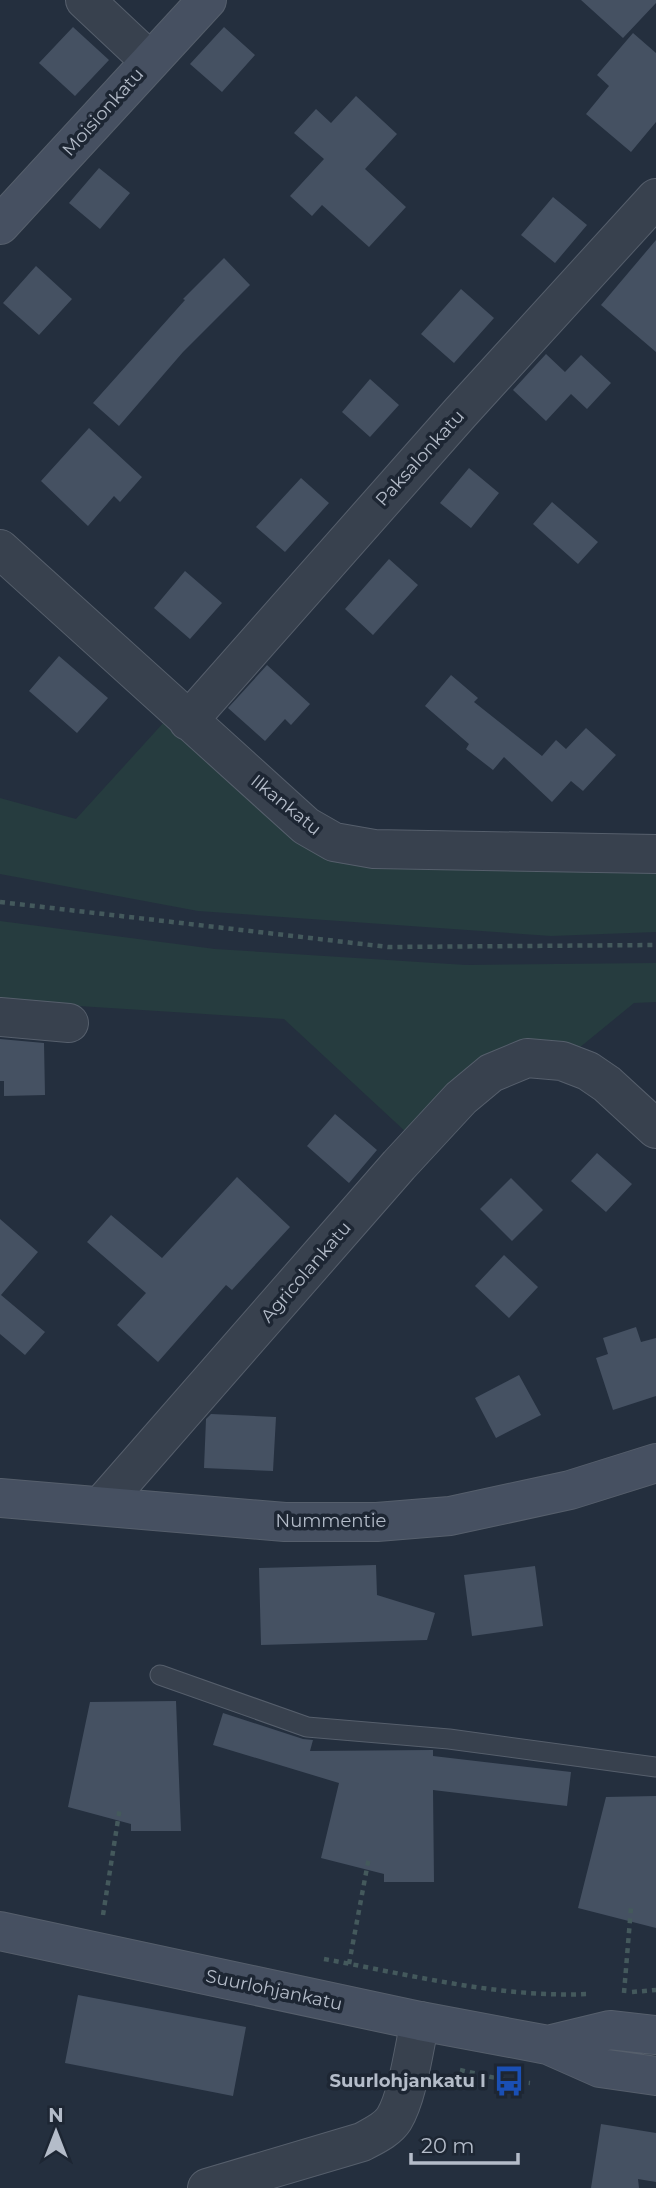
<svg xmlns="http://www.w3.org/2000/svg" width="656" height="2188" font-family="Montserrat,sans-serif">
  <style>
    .green { fill: #263c3f }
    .building { fill: #455162 }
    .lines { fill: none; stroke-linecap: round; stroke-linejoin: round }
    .lane-casing { stroke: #565f6c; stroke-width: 21 }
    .street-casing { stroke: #565f6c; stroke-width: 40 }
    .secondary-casing { stroke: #565f6c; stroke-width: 40 }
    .path { stroke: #44595c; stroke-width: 4.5; stroke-dasharray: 5 5; stroke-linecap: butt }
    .lane { stroke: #38414e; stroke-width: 19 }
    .street { stroke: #38414e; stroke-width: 38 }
    .secondary { stroke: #465061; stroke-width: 38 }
    .labels { text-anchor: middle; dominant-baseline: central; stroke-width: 7; stroke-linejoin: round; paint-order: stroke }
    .street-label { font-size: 18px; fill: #b4bcc9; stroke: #1d2633 }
    .poi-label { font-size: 18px; font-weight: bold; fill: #b4bcc9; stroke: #1d2633; text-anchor: end }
  </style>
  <rect width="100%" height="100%" fill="#242f3e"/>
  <!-- green -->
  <path class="green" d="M165 721 312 846 656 861V932L551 936 198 911 0 874V798L76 819Z
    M0 921 215 949 466 965 656 963V1002L634 1003 579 1048 407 1133 284 1019 0 1001Z"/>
  <!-- building -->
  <path class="building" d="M581 0H656V3L623 38Z
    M73 27 109 60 75 96 39 63Z
    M224 27 255 55 222 92 190 64Z
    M633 33 656 53V122L631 152 586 114 609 86 597 75Z
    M356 96 397 134 365 169 406 207 369 247 322 205 312 216 290 196 324 159 294 133 316 109 331 123Z
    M99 168 130 193 100 229 69 203Z
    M553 197 587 225 555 263 521 235Z
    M656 240V352L601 305Z
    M224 258 250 285 183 352 119 426 93 403 185 300 183 299Z
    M36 266 72 299 39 335 3 303Z
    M461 289 494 318 454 363 421 334Z
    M546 354 565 372 581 355 611 383 587 409 571 394 546 421 513 390Z
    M370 379 399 405 370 437 342 412Z
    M89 428 142 477 120 502 114 496 88 526 41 481Z
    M469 468 499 493 471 528 440 503Z
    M301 478 329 503 285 552 256 527Z
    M552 502 598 542 578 564 533 524Z
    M389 559 418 585 373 635 345 609Z
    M185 571 222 603 190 639 154 608Z
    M59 656 108 698 77 733 29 691Z
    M267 665 310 704 291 725 285 719 265 741 228 708Z
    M451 675 478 698 474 702 542 756 556 740 566 749 586 728 616 755 583 791 571 781 552 802 504 757 493 770 466 749 469 744 425 706Z
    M0 1039 44 1043 45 1095 4 1096V1081H0Z
    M335 1114 377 1150 349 1183 307 1146Z
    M597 1153 632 1184 606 1212 571 1181Z
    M237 1177 290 1227 232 1290 226 1285 158 1362 117 1325 146 1293 87 1242 111 1215 162 1258Z
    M511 1178 543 1210 512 1241 480 1209Z
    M0 1219 38 1252 1 1295 45 1332 25 1355 0 1334Z
    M504 1255 538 1287 509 1318 475 1286Z
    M636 1327 641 1342 656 1338V1396L613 1410 596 1358 608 1354 603 1338Z
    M519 1375 541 1415 496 1438 475 1398Z
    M211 1414 276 1417 273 1471 204 1468 206 1419Z
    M376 1565 377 1595 435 1613 427 1640 261 1645 259 1568Z
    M535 1566 543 1626 472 1636 464 1575Z
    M176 1701 181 1831H131V1824L68 1807 90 1702Z
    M223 1713 303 1739 313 1740 310 1751 433 1750V1756L571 1772 567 1806 433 1790 434 1882H384V1874L321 1858 339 1783 213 1745Z
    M656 1796V1928L578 1908 606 1797Z
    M78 1995 246 2027 233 2096 65 2063Z
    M601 2124 656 2133V2182L638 2179 639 2188H591Z"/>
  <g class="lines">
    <!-- lane casing -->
    <g class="lane-casing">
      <path id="lane" d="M160 1675 307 1727 449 1739 656 1767"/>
    </g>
    <!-- street casing -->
    <g class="street-casing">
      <path id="street" d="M85 0 150 61
        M0 549 306 826 334 842 374 849 656 854
        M188 721 460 413 656 198
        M0 1017 69 1023
        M101 1506 399 1165 461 1098 491 1073 527 1058 562 1061 588 1071 607 1084 656 1129
        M207 2188 362 2142C373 2136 387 2130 394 2119 408 2096 414 2048 420 2021"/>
    </g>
    <!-- secondary casing -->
    <g class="secondary-casing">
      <path id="secondary" d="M0 225 207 0
        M0 1498 285 1522H377L450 1516 570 1490 656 1463
        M0 1931 420 2021 548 2045 600 2068 656 2076
        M548 2045 610 2030 656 2035"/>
    </g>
    <!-- path -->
    <path class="path" d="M0 902 388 947 656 945
      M103 1915 120 1807
      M324 1959C411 1975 500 1998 589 1994
      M349 1964 369 1857
      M632 1992 656 1990
      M624 1993 631 1908
      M460 2070 509 2081 530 2083"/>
    <!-- lane -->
    <use href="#lane" class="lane"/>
    <!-- street -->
    <use href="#street" class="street"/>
    <!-- secondary -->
    <use href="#secondary" class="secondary"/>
  </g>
  <!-- icons -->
  <defs>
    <g id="bus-bare" transform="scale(2.415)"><path d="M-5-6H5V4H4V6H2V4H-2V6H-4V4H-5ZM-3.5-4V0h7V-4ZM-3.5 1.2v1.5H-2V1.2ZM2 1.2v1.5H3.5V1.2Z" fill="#1a4fb4" stroke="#1d2633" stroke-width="2.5" paint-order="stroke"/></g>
  </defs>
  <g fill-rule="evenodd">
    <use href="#bus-bare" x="509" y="2081"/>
  </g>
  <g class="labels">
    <!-- street labels -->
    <g class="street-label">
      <text transform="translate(103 112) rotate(-48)">Moisionkatu</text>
      <text transform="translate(420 458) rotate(-48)">Paksalonkatu</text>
      <text transform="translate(286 805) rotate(39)">Ilkankatu</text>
      <text transform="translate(306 1272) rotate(-49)">Agricolankatu</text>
      <text x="331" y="1521">Nummentie</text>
      <text transform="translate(274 1990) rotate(12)">Suurlohjankatu</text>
    </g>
    <!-- poi labels -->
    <g class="poi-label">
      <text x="486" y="2081">Suurlohjankatu I</text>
    </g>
  </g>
  <!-- north arrow -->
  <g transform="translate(56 2132)" stroke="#1d2633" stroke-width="5" paint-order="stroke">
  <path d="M0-5L12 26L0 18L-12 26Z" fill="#b4bcc9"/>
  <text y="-10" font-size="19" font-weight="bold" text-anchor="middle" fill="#b4bcc9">N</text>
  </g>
  <!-- scale -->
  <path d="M411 2153v10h107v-10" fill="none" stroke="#b4bcc9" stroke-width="3.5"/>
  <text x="421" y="2153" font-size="21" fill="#b4bcc9" stroke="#1d2633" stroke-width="5" paint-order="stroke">20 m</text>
</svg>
